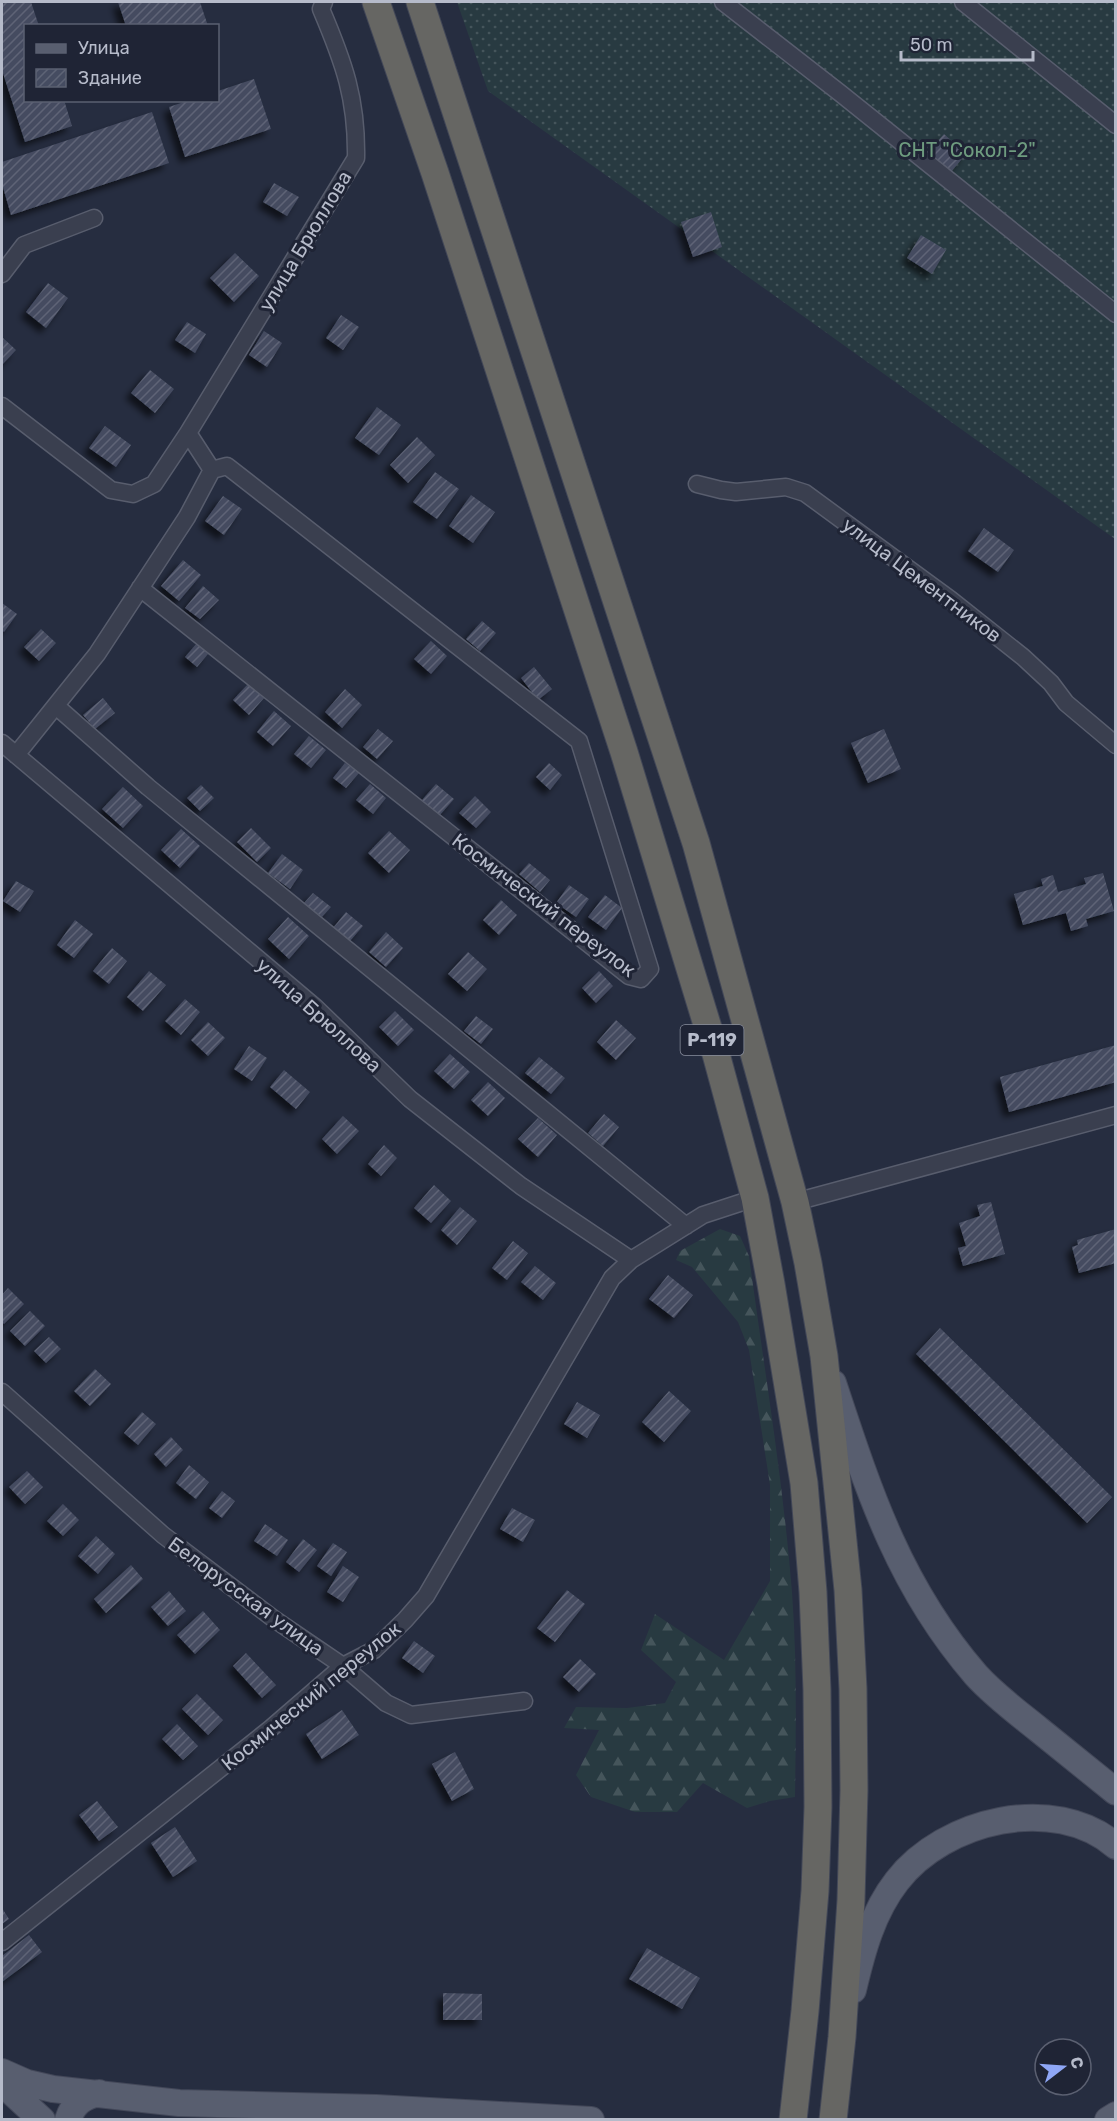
<svg xmlns="http://www.w3.org/2000/svg" width="1117" height="2121" font-family="Rubik,sans-serif">
  <style>
    .forest { fill: url(#forest-firs) }
    .garden { fill: url(#garden-dots) }
    .building { fill: url(#building-hatch); filter: url(#shadow) }
    .lines { fill: none; stroke-linecap: round; stroke-linejoin: round }
    .minor-casing { stroke: #585d6d; stroke-width: 19 }
    .primary-casing { stroke: #434859; stroke-width: 28 }
    .trunk-casing { stroke: #424757; stroke-width: 29 }
    .minor { stroke: #3a3f4f; stroke-width: 16 }
    .primary { stroke: #585e6f; stroke-width: 26 }
    .trunk { stroke: #666663; stroke-width: 27 }
    .labels { text-anchor: middle; dominant-baseline: central; stroke-width: 6; stroke-linejoin: round; paint-order: stroke }
    .shield { fill: #1f2435; stroke: #898e9d; stroke-width: 1.5 }
    .shield-label { font-size: 18px; font-weight: bold; fill: #b6bbca }
    .park-label { font-size: 20px; fill: #6e9b7f; stroke: #1f2435 }
    .street-label { font-size: 20px; fill: #b6bbca; stroke: #1f2435 }
  </style>
  <defs>
    <pattern id="forest-firs" width="22" height="20" patternUnits="userSpaceOnUse" patternTransform="scale(1.5)"><rect width="22" height="20" fill="#283a41"/><path d="M5 1l3.5 6h-7zM16 11l3.5 6h-7z" fill="#45555b"/></pattern>
    <pattern id="garden-dots" width="8" height="8" patternUnits="userSpaceOnUse" patternTransform="scale(1.5)"><rect width="8" height="8" fill="#283a41"/><path d="M2 2h.1M6 6h.1" fill="none" stroke="#45555b" stroke-width="1.8" stroke-linecap="round"/></pattern>
    <pattern id="building-hatch" width="6" height="6" patternUnits="userSpaceOnUse" patternTransform="scale(1.5)"><rect width="6" height="6" fill="#454c61"/><path d="M-1 1l2-2M0 6l6-6M5 7l2-2" fill="none" stroke="#5e6476"/></pattern>
    <filter id="shadow"><feDropShadow dx="-5.5" dy="5.5" stdDeviation="3" flood-color="#0009"/></filter>
  </defs>
  <rect width="100%" height="100%" fill="#262d40"/>
  <!-- forest -->
  <path class="forest" d="M720 1229 740 1236 749 1256C764 1368 783 1479 792 1592 797 1660 796 1729 795 1797L770 1801 747 1808 703 1783 677 1812H635L591 1797 576 1775 599 1730 564 1728 576 1707 627 1708 665 1703 676 1682 641 1650 655 1614 724 1660 770 1581V1485L749 1350 738 1322 692 1267 676 1260 680 1251Z"/>
  <!-- garden -->
  <path class="garden" d="M457 2H1115V539L488 91Z"/>
  <!-- building -->
  <path class="building" d="M2 2H31L39 26H26V100H64L72 126 25 142 2 70Z
    M118 2H200L208 26H126Z
    M254 79 271 129 185 157 169 107 190 100H218V91Z
    M152 112 169 163 11 215 2 184V162Z
    M944 134 966 154 951 172 928 152Z
    M274 183 299 197 287 216 263 202Z
    M711 212 722 247 693 257 681 222Z
    M921 235 946 250 932 274 907 258Z
    M235 253 259 276 234 302 210 278Z
    M48 283 68 298 46 328 26 312Z
    M341 315 359 327 343 350 326 338Z
    M187 322 206 334 195 353 175 340Z
    M264 331 282 343 267 367 249 355Z
    M2 337 16 350 2 365Z
    M150 370 174 389 155 413 131 393Z
    M377 407 401 425 379 455 355 438Z
    M105 426 131 445 116 467 89 448Z
    M417 437 435 455 408 483 390 465Z
    M435 472 459 489 437 519 413 502Z
    M471 495 495 512 473 543 449 526Z
    M223 496 242 509 224 535 205 521Z
    M984 528 1014 550 998 572 968 551Z
    M183 560 201 575 179 601 161 586Z
    M203 586 219 600 200 619 185 608Z
    M2 603 17 614 4 632 2 630Z
    M482 621 496 633 480 651 466 639Z
    M41 629 56 643 39 661 24 647Z
    M431 641 447 656 431 674 414 659Z
    M197 643 208 654 197 667 185 657Z
    M534 667 552 689 538 700 521 678Z
    M248 684 264 698 249 715 233 700Z
    M345 689 362 705 342 728 325 712Z
    M103 698 115 713 95 729 83 715Z
    M274 711 291 726 273 746 257 732Z
    M378 729 393 741 377 759 363 747Z
    M884 729 901 769 868 783 851 743Z
    M309 736 326 750 311 768 294 754Z
    M345 763 359 773 346 788 333 778Z
    M549 763 562 775 550 790 536 777Z
    M370 784 386 798 373 814 356 800Z
    M436 784 454 799 439 816 422 800Z
    M201 785 214 798 200 811 187 798Z
    M123 787 143 806 123 828 102 809Z
    M475 796 491 812 476 828 459 813Z
    M251 828 271 848 257 862 237 842Z
    M181 829 200 846 180 868 161 850Z
    M389 831 410 850 389 873 368 853Z
    M282 854 303 870 290 889 268 873Z
    M529 863 550 880 540 892 519 874Z
    M1103 873 1114 911 1086 919 1088 926 1071 931 1066 913 1023 925 1014 894 1043 886 1041 879 1053 875 1058 892 1086 884 1084 878Z
    M16 881 34 891 20 912 3 901Z
    M569 885 589 899 576 917 556 903Z
    M313 893 331 907 322 917 304 903Z
    M605 895 622 908 606 930 588 917Z
    M501 900 517 915 499 935 483 920Z
    M346 912 363 926 350 941 333 928Z
    M288 917 309 936 289 959 268 939Z
    M75 920 93 934 74 958 57 945Z
    M386 932 403 948 386 967 369 952Z
    M112 948 127 961 109 984 93 971Z
    M468 952 487 969 467 991 448 974Z
    M149 971 166 985 143 1011 127 997Z
    M599 971 613 986 596 1003 582 988Z
    M185 999 200 1012 181 1035 165 1021Z
    M395 1011 414 1030 398 1046 379 1027Z
    M476 1016 493 1029 481 1044 464 1031Z
    M616 1020 636 1038 616 1060 597 1042Z
    M208 1022 225 1038 208 1056 191 1040Z
    M1116 1045V1082L1009 1112 1000 1077Z
    M249 1046 267 1058 252 1081 234 1069Z
    M450 1054 470 1072 454 1089 434 1071Z
    M539 1057 565 1078 551 1094 525 1073Z
    M284 1070 310 1092 296 1109 270 1087Z
    M488 1082 505 1098 488 1116 471 1100Z
    M604 1114 619 1127 603 1146 588 1133Z
    M343 1116 359 1131 337 1154 322 1139Z
    M538 1118 557 1135 538 1157 518 1139Z
    M384 1145 397 1158 381 1176 368 1164Z
    M434 1185 451 1201 431 1223 414 1208Z
    M991 1202 1005 1254 963 1266 958 1248 966 1246 959 1223 980 1216 977 1205Z
    M460 1207 477 1221 457 1245 441 1230Z
    M1116 1229V1263L1079 1273 1072 1247 1078 1245 1077 1240Z
    M513 1241 528 1253 507 1280 492 1268Z
    M535 1266 556 1283 543 1300 521 1282Z
    M668 1275 693 1295 674 1318 649 1299Z
    M8 1288 24 1304 4 1324 2 1322V1295Z
    M30 1311 45 1326 25 1346 10 1331Z
    M940 1328 1112 1497 1087 1523 916 1354Z
    M49 1337 61 1349 46 1363 34 1351Z
    M95 1369 111 1384 90 1406 74 1391Z
    M669 1391 691 1411 664 1442 642 1422Z
    M577 1402 600 1415 587 1438 564 1424Z
    M142 1412 156 1424 138 1445 124 1433Z
    M171 1437 183 1450 166 1467 154 1454Z
    M189 1465 209 1482 196 1499 176 1483Z
    M27 1471 43 1487 25 1504 9 1487Z
    M222 1491 235 1501 222 1518 209 1508Z
    M63 1504 79 1520 63 1536 47 1521Z
    M512 1508 535 1520 523 1542 500 1529Z
    M265 1524 288 1540 277 1556 254 1541Z
    M96 1536 115 1554 98 1574 78 1556Z
    M303 1539 317 1550 299 1572 286 1562Z
    M333 1543 347 1552 331 1576 317 1566Z
    M131 1565 143 1579 106 1613 94 1599Z
    M343 1566 359 1577 343 1602 327 1592Z
    M567 1590 585 1604 555 1642 537 1628Z
    M169 1591 186 1611 168 1626 151 1607Z
    M203 1611 220 1630 195 1654 177 1635Z
    M414 1641 435 1656 423 1673 402 1658Z
    M246 1653 276 1685 262 1698 233 1666Z
    M580 1659 596 1674 579 1692 563 1677Z
    M197 1694 223 1720 208 1735 182 1709Z
    M342 1710 359 1735 322 1759 306 1734Z
    M177 1724 198 1746 183 1760 162 1739Z
    M455 1752 474 1789 452 1801 432 1764Z
    M97 1801 118 1827 99 1841 79 1815Z
    M175 1827 197 1861 173 1877 151 1843Z
    M2 1908 9 1919 2 1924Z
    M29 1935 42 1952 2 1982V1956Z
    M647 1948 700 1978 682 2009 629 1979Z
    M443 1993 482 1994V2020H443Z"/>
  <g class="lines">
    <!-- minor casing -->
    <g class="minor-casing">
      <path id="minor" d="M723 2 840 93 1116 314
        M963 2 1116 125
        M2 274 24 245 94 218
        M2 406 111 490 133 494 154 484 188 433
        M697 484 721 490 736 492 786 487 805 493 951 600 1023 657 1051 683 1066 703 1116 745
        M140 588 629 976 641 979 650 969 579 741 227 466 212 470
        M56 706 148 787 686 1226
        M2 743 315 1007 410 1099 521 1186 631 1260
        M16 755 97 654 187 517 212 470 188 433 356 158C357 99 344 63 321 9L324 2
        M795 1202 1116 1115
        M2 1392 163 1535 274 1619 343 1666 386 1703 411 1715 524 1701
        M2 1942 270 1729 343 1666 374 1650 405 1620 426 1596 612 1278 631 1260 703 1215 755 1198"/>
    </g>
    <!-- primary casing -->
    <g class="primary-casing">
      <path id="primary" d="M833 1383C869 1492 899 1586 976 1675 994 1695 1017 1712 1038 1729 1064 1750 1090 1771 1116 1792
        M853 1990C862 1952 872 1913 897 1881 944 1820 1054 1793 1116 1846
        M2 2072 27 2083 53 2089 179 2103 376 2108 591 2120
        M2 2083 42 2120
        M68 2120C73 2103 83 2097 99 2093
        M1108 2120 1116 2115"/>
    </g>
    <!-- trunk casing -->
    <g class="trunk-casing">
      <path id="trunk" d="M376 2 435 173 624 752 716 1054 755 1198 771 1284 804 1483 813 1592 817 1690 818 1807 815 1891 805 2011 793 2120
        M420 2 696 843 795 1202 808 1263 824 1356 848 1590 853 1689 854 1790 851 1900 842 2037 833 2120"/>
    </g>
    <!-- minor -->
    <use href="#minor" class="minor"/>
    <!-- primary -->
    <use href="#primary" class="primary"/>
    <!-- trunk -->
    <use href="#trunk" class="trunk"/>
  </g>
  <g class="labels">
    <!-- shield labels -->
    <rect class="shield" x="680.5" y="1025" width="63" height="30" rx="4.5"/>
    <g class="shield-label">
      <text x="712" y="1040">Р-119</text>
    </g>
    <!-- park labels -->
    <g class="park-label">
      <text x="967" y="150">СНТ "Сокол-2"</text>
    </g>
    <!-- street labels -->
    <g class="street-label">
      <text transform="translate(305 241) rotate(-59)">улица Брюллова</text>
      <text transform="translate(922 580) rotate(37)">улица Цементников</text>
      <text transform="translate(544 905) rotate(37)">Космический переулок</text>
      <text transform="translate(319 1015) rotate(42)">улица Брюллова</text>
      <text transform="translate(246 1596) rotate(36)">Белорусская улица</text>
      <text transform="translate(311 1696) rotate(-39)">Космический переулок</text>
    </g>
  </g>
  <!-- border -->
  <rect width="1117" height="2121" fill="none" stroke="#b6bbca" stroke-width="6"/>
  <!-- legend -->
  <rect x="24" y="24" width="195" height="78" fill="#1f2435" stroke="#5b6071" stroke-width="1.5"/>
  <rect x="36" y="44" width="30" height="9" fill="#585e6f" stroke="#5b6071" stroke-width="1.5"/>
  <text x="78" y="54" font-size="18" fill="#b6bbca">Улица</text>
  <rect x="36" y="69" width="30" height="18" fill="url(#building-hatch)" stroke="#5b6071" stroke-width="1.5"/>
  <text x="78" y="84" font-size="18" fill="#b6bbca">Здание</text>
  <!-- north arrow -->
  <g transform="translate(1063 2067) rotate(73)"><circle r="28" fill="#1f2435" stroke="#5b6071" stroke-width="1.5"/>
  <path d="M0-4.5L10 22L0 15L-10 22Z" fill="#8fa7f6"/>
  <text y="-9" font-size="16" font-weight="bold" text-anchor="middle" fill="#b6bbca">С</text>
  </g>
  <!-- scale -->
  <path d="M901 51v9h132v-9" fill="none" stroke="#b6bbca" stroke-width="3"/>
  <text x="910" y="51" font-size="18" fill="#b6bbca" stroke="#1f2435" stroke-width="4.5" paint-order="stroke">50 m</text>
</svg>
